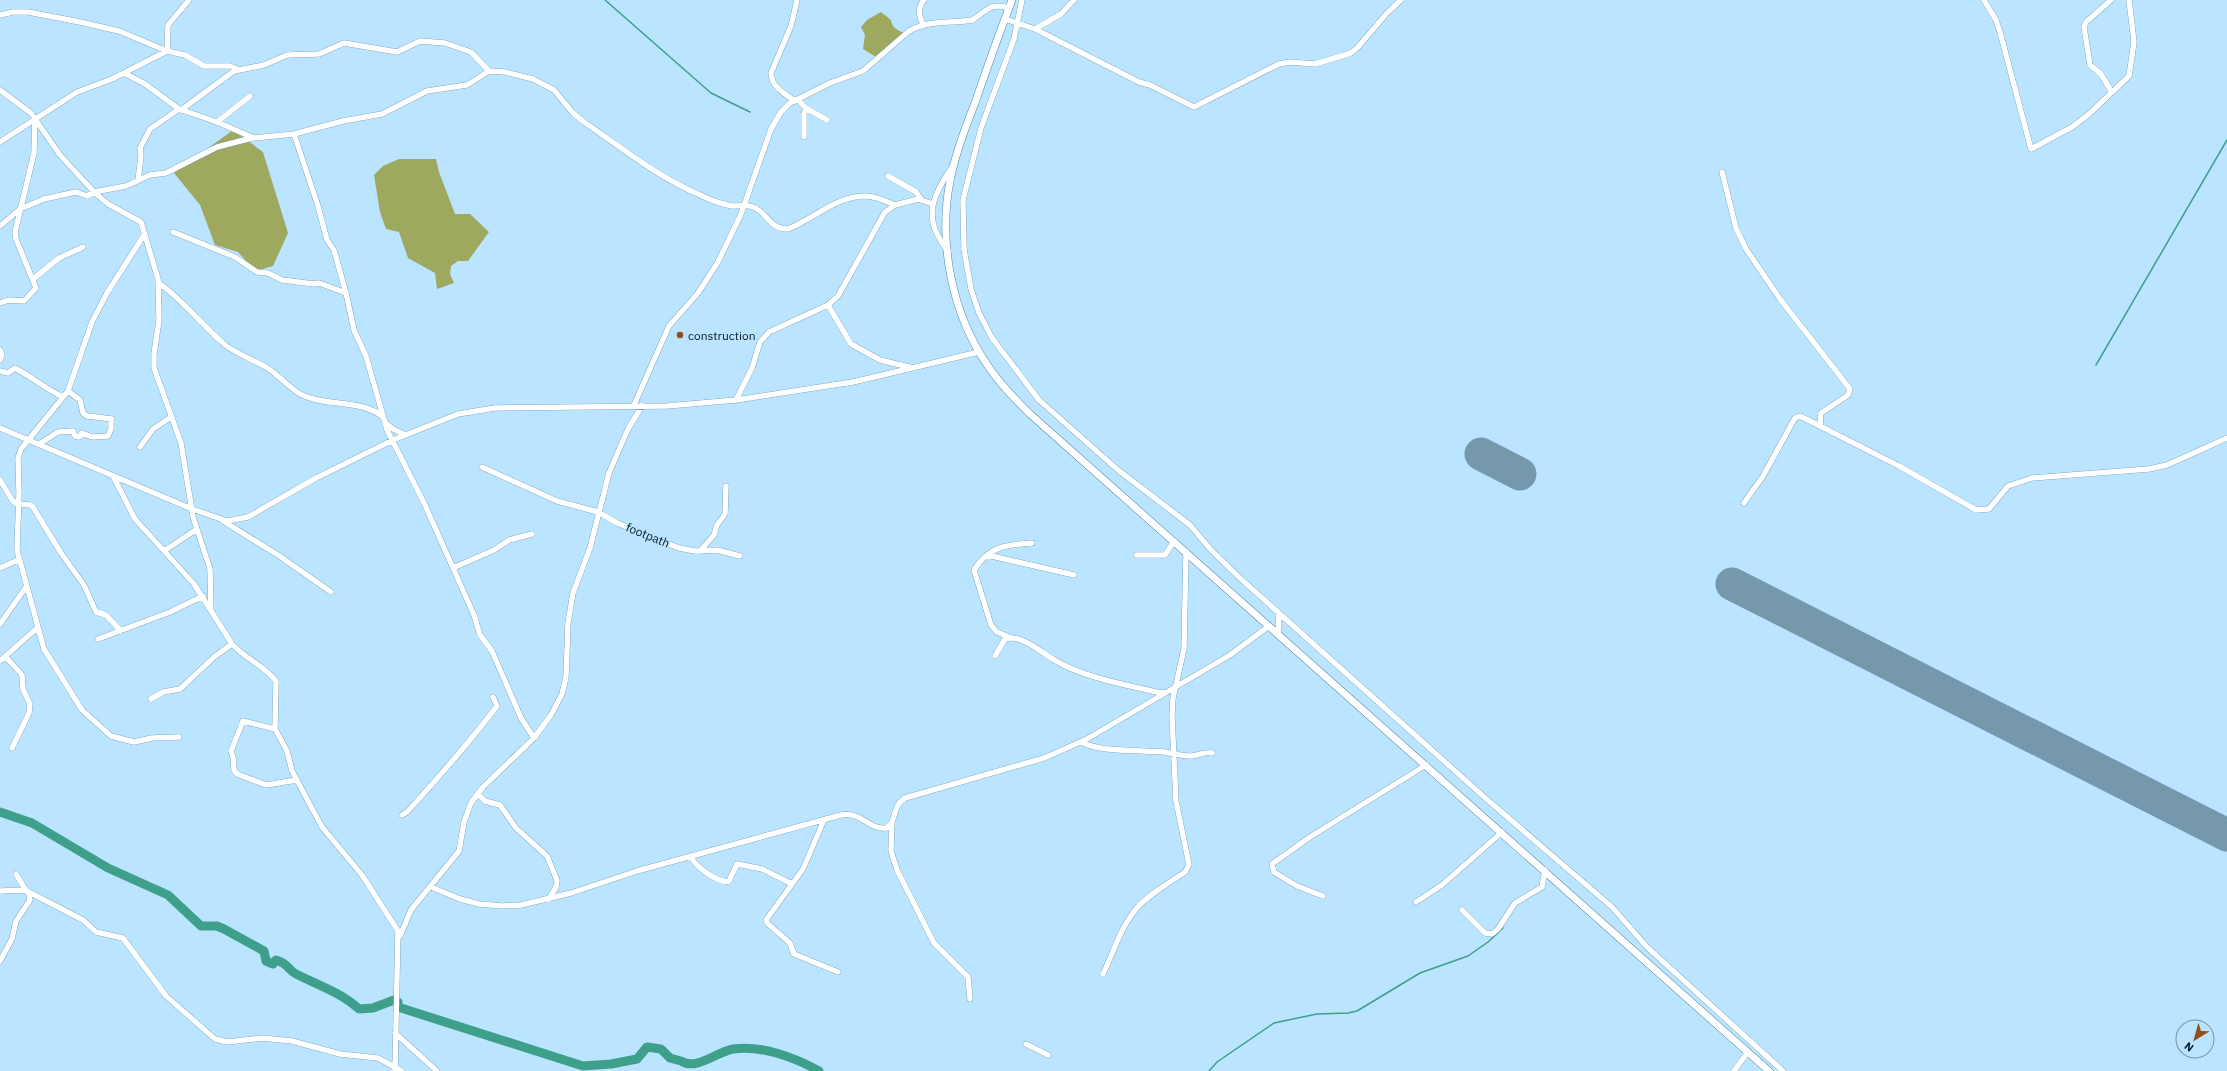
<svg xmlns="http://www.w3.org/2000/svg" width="2227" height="1071" font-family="'IBM Plex Sans',sans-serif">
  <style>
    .forest { fill: #9ea85f }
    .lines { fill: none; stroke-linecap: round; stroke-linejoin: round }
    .stream { stroke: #3ea08a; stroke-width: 1.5 }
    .river { stroke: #3ea08a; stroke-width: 9 }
    .runway { stroke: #7698ad; stroke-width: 33 }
    .minor-casing { stroke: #5386a4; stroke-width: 6 }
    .major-casing { stroke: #5386a4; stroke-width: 8 }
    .minor { stroke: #fff; stroke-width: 5.5 }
    .major { stroke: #fff; stroke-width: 7 }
    .poi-dot { fill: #91501b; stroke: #bae4ff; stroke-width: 1.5 }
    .labels { text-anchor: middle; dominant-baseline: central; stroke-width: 3; stroke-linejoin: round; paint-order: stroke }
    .poi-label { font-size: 12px; fill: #041924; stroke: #bae4ff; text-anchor: start }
    .street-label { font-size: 12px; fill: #041924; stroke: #bae4ff }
  </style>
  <rect width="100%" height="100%" fill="#bae4ff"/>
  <!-- forest -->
  <path class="forest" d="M881 12 891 20C892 28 898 31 905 33L876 57 863 49 865 35 861 27 867 20Z
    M233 130 263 152 288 233 273 266 255 271 238 252 215 245 200 205 174 173Z
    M399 159H436L439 172 455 214H470L489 232 468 261H458L451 266 450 274 454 283 437 289 435 273 408 258 399 232 386 229 380 212 374 175 383 166Z"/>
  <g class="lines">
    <!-- stream -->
    <path class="stream" d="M605 0 711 93 750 112
      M2096 365 2227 140
      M1209 1071 1217 1062 1274 1023 1317 1014 1348 1013 1357 1011 1420 973 1468 956 1488 942 1503 928"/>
    <!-- river -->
    <path class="river" d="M0 812 32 823 108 868 168 895 201 926H217L224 929 264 951 266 961 273 964 276 960C289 964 286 968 296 974 318 985 340 992 359 1009L373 1008 394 1000
      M398 1002V1007L583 1066 611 1064 637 1059 647 1047 661 1049 670 1058 681 1061C696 1071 716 1052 733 1049 761 1045 794 1057 819 1071"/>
    <!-- runway -->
    <path class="runway" d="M1481 454 1520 474
      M1732 584 2227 835"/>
    <!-- minor casing -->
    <g class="minor-casing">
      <path id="minor" d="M1022 0 1014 39 981 128 963 200 964 249 971 289 979 313 992 338 1039 400 1118 470 1190 525 1212 551 1241 579 1483 796 1612 907 1647 947 1783 1071
        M1984 0 1996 20 2000 32 2031 149 2072 127 2089 114 2129 76 2134 42 2129 0
        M2111 0 2086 22 2084 27 2090 65 2101 74 2111 91
        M0 15 13 12H28L80 22 119 31 167 51 185 55 204 66H230L237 69
        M1005 19 1035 29 1139 82 1150 85 1194 107 1279 64 1290 62 1315 64 1351 53 1358 47 1387 13 1401 0
        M923 24C919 16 917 8 924 0
        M1035 29 1061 14 1074 0
        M124 73 145 84 179 109 217 122 254 138 294 134 343 121 382 114 427 91 467 85 489 71 505 72 533 79 554 90 573 113 584 122C622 148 656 176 698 194 708 199 721 204 732 206 740 206 746 204 753 207 767 212 769 229 788 229 813 219 837 196 865 196 875 196 886 201 895 205
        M0 90 31 113 60 155 94 192 108 204 141 222 158 279 159 320 154 354V368L181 443 193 517 210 569 211 608
        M798 100 806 108 827 120
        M795 101C785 94 771 87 771 73L791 26 797 0
        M181 110 234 71 264 65 287 55 319 54 344 43 397 52 420 41 445 43 471 52 489 71
        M217 122 250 96
        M294 134 318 206 327 240 334 250 346 293
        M804 137V114L806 108
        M0 142 77 92 112 79 167 51 168 25 189 0
        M1722 172 1736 228 1746 249 1780 299 1850 389 1848 395 1821 413 1820 426 1899 466 1976 510 1989 509 2008 486 2032 478 2149 469 2167 465 2227 438
        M888 176 916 192 921 199
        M138 181 141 155 140 148 150 129 179 109
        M0 226 20 209 44 199 76 192 87 196 94 192 126 186 150 175 166 173 217 147 252 138
        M173 232 235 257 257 272 268 273 282 280 314 284 319 283 346 293 354 330 366 356 387 430 425 505 474 615 480 635 492 651 521 718 534 738
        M144 235 107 293 92 322 68 391 21 449 18 458 19 493 17 550 44 649 82 710 111 736 134 742 152 738 179 737
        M948 251C922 219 931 198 952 167
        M33 279 59 258 83 247
        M158 280 160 284C184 301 201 324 224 344 236 354 255 360 269 369 279 376 287 385 297 392 322 408 361 398 383 417
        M0 303 9 300 24 301 36 288 16 239 15 232 34 153 35 119
        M828 305 851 344 880 360 913 368
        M0 350 2 355 0 360
        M0 371 8 373 15 368C32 377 46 389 63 397
        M68 391 80 400 83 413 87 416 112 419
        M736 400 752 368 760 342 769 332 828 305 838 296 885 212 895 205 918 199 933 204
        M634 405 669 326 698 293 718 262 741 214 771 129 781 112 790 103 830 83 863 71 909 31C931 19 949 24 972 20 988 11 988 2 1009 8
        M386 423 393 429 406 435
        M0 428 192 509 227 521 248 517 316 478 393 440 458 414 495 408 667 406 736 400 853 382 979 352
        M39 444 58 432 73 431 75 436 79 437 82 433 92 437 108 436 111 429V419
        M140 447 153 429 171 417
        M482 467 557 501 598 512 617 523 679 548 695 551 717 550 740 556
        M113 476 135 519 194 584 232 644C245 659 264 665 276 681L275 729 287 751 292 771 322 827 362 875 398 931 395 1071
        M0 480 12 500 17 504 31 505 33 507 61 553 84 585 96 612 106 615 121 631
        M1744 503 1763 476 1795 418 1800 416 1820 426
        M223 521 278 555 331 592
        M164 551 197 529
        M700 551 714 535 717 525 725 514 726 486
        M987 555 1074 575
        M1136 555H1165L1174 541
        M0 568 18 560
        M453 568 494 550 509 540 532 534
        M0 624 26 587
        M1278 634 1279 613
        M1009 637 997 632 991 625 974 570C989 546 1006 545 1032 543
        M98 639 170 612 203 596
        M5 656 22 675 23 689 30 704 29 713 12 748
        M995 656 1005 639C1021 633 1043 654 1056 661 1086 678 1123 684 1156 692L1166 693
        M0 661 36 629
        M151 699 163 692 180 689 214 657 232 644
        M275 729 243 721 231 751 233 757 234 770 237 774 266 785 297 780
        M1082 742C1096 752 1144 750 1164 752 1173 753 1182 756 1191 756 1199 756 1204 751 1212 753
        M478 794 485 801 500 805 516 828 547 856 557 880 556 887 549 899
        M402 815 407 812C438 778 469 743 497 706L493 697
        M824 820 803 869 766 920 768 924 790 943 794 954 838 972
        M892 822 891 851 897 870 934 943 968 977 970 999
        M691 856C694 866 719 884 729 881L737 864 762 869 792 884
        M16 874 27 892
        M431 887 460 899 479 904 502 906 521 905 571 893 637 871 841 815C862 811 868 830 886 828 898 821 891 806 905 798L1044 758 1087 739 1230 655 1269 626
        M0 891 25 890 83 920 96 932 123 938 166 996 215 1039 227 1042 262 1038 292 1041 340 1054 378 1058 402 1071
        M1323 896 1297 886 1274 872 1272 864 1310 837 1426 765
        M1416 902 1442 885 1502 832
        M1462 910 1485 933 1492 934 1498 929 1515 903 1542 887 1545 870
        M400 936 411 910 459 851 464 822 471 803 483 787 534 738 551 715 562 694 566 677 568 623 573 593 590 548 609 473 628 429 642 406
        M0 961 12 939 16 921 30 900 29 894
        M1103 974C1113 953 1121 927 1136 909 1149 894 1169 883 1185 872L1189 865 1176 801 1172 716 1173 698 1184 649 1186 552
        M395 1033 437 1071
        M1026 1044 1048 1055
        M1734 1071 1748 1052"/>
    </g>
    <!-- major casing -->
    <g class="major-casing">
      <path id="major" d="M1012 0C999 34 987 68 975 103 965 128 955 154 950 181 938 243 952 314 988 366 1000 384 1015 399 1030 414L1769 1071"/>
    </g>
    <!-- minor -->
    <use href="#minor" class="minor"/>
    <!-- major -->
    <use href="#major" class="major"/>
  </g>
  <!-- markers -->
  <circle class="poi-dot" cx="680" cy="335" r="4"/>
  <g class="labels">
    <!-- poi labels -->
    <g class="poi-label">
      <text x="688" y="335">construction</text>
    </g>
    <!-- street labels -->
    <g class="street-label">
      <text transform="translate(648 535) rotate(22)">footpath</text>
    </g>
  </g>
  <!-- north arrow -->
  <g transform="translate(2195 1039) rotate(217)"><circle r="19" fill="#bae4ff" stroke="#7193a7"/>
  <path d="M0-3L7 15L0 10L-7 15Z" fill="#91501b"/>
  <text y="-6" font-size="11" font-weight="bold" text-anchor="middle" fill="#041924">N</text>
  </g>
</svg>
